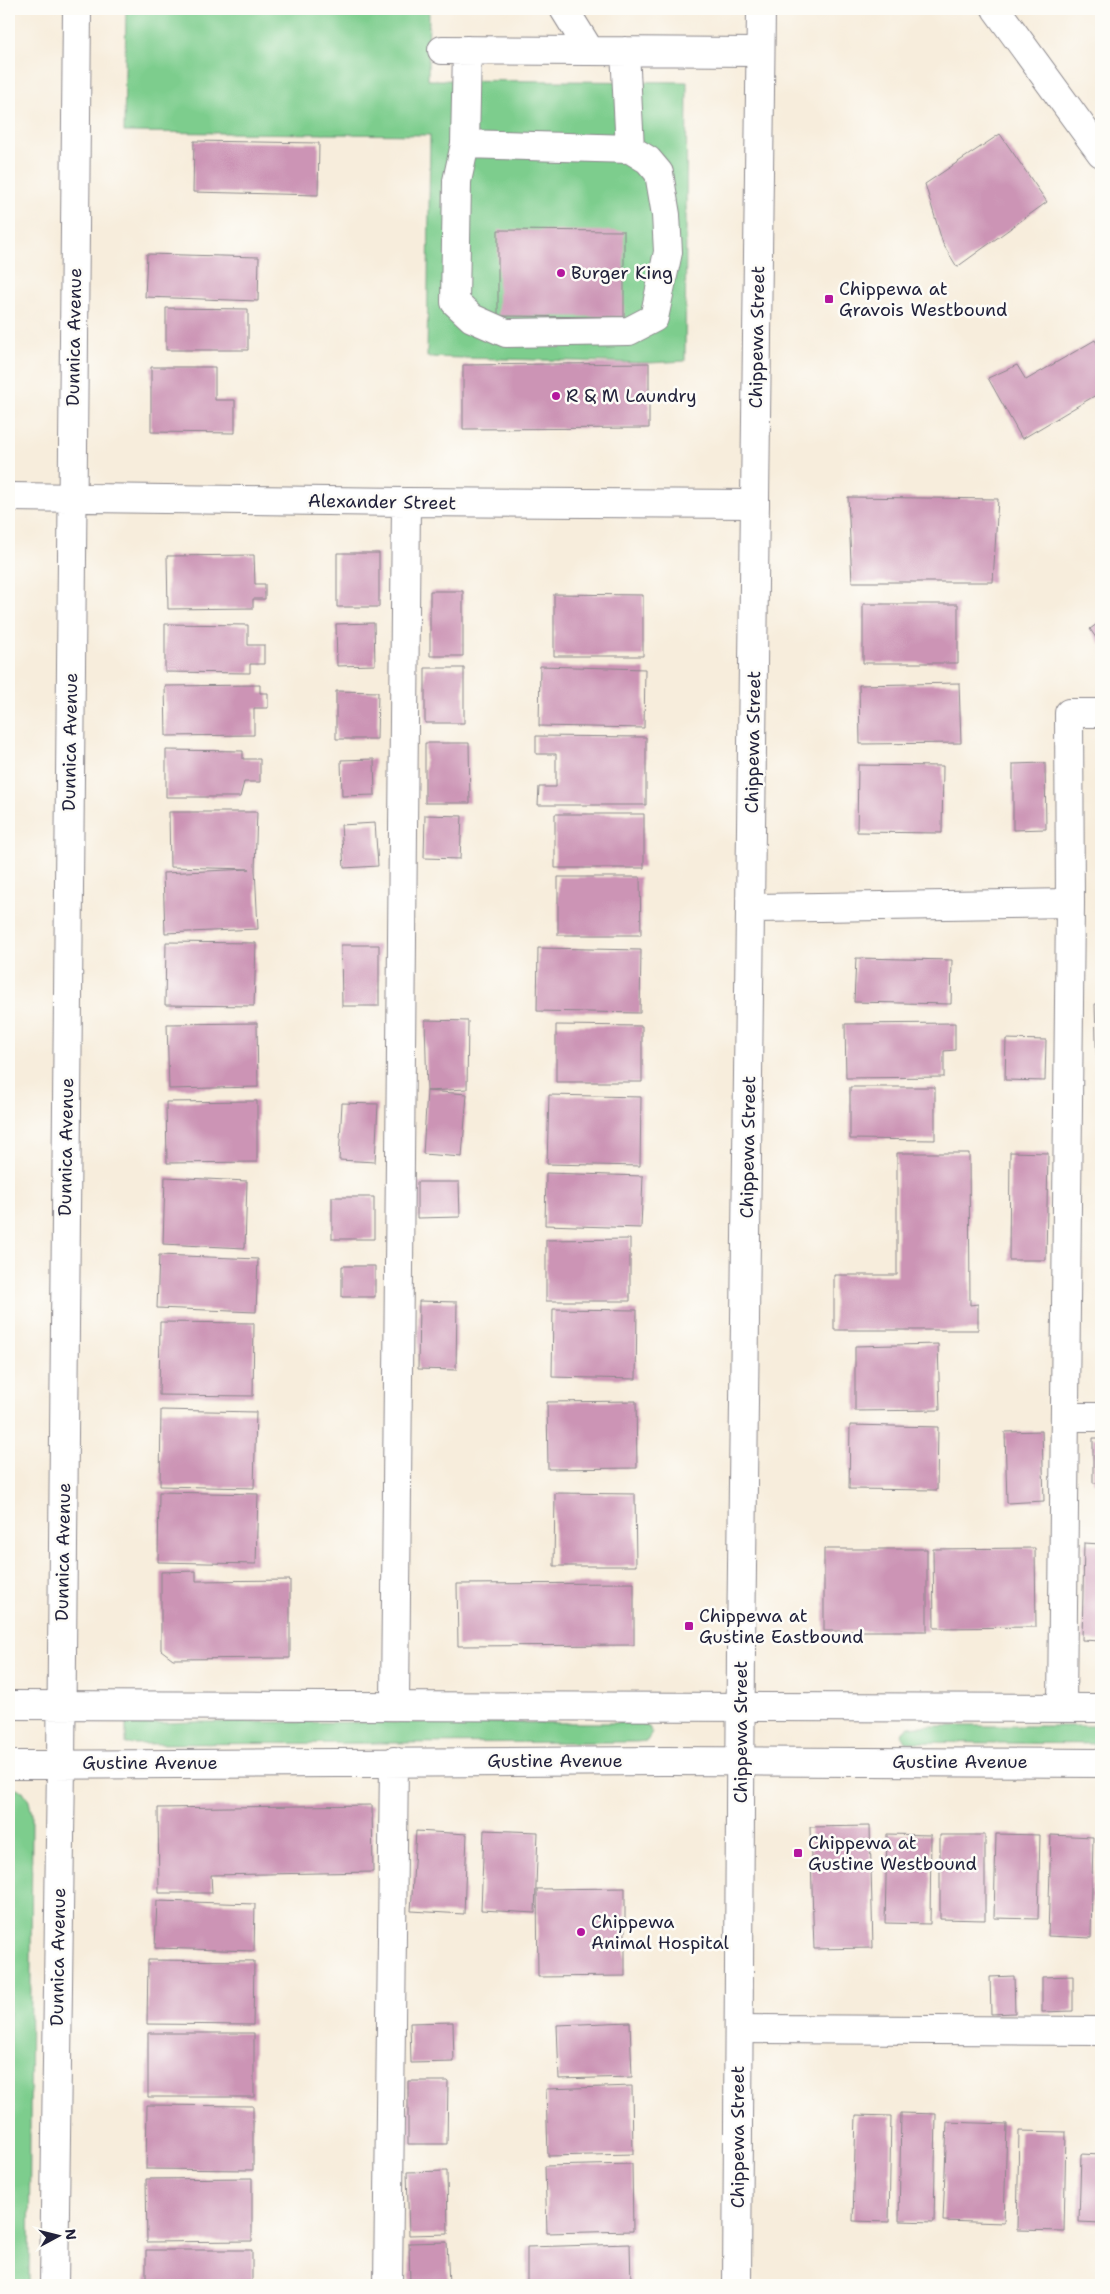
<svg xmlns="http://www.w3.org/2000/svg" width="1110" height="2294" font-family="'Shantell Sans',sans-serif">
  <style>
    .green { fill: #7dcd8d; stroke: #507864 }
    .building { fill: #cc94b5 }
    .lines { fill: none; stroke-linecap: round; stroke-linejoin: round }
    .minor-casing { stroke: #8c888c; stroke-width: 30 }
    .major-casing { stroke: #8c888c; stroke-width: 30 }
    .path { stroke: #8c888c; stroke-width: 3; stroke-dasharray: 4 4; stroke-linecap: butt }
    .minor { stroke: #fff; stroke-width: 28 }
    .major { stroke: #fff; stroke-width: 28 }
    .poi-dot { fill: #b5179e; stroke: #fdfcf7; stroke-width: 2 }
    .labels { text-anchor: middle; dominant-baseline: central; stroke-width: 5; stroke-linejoin: round; paint-order: stroke }
    .poi-label { font-size: 18px; fill: #22223b; stroke: #fdfcf7; text-anchor: start }
    .street-label { font-size: 18px; fill: #22223b; stroke: #fdfcf7 }
  </style>
  <rect width="100%" height="100%" fill="#fdfcf7"/>
  <filter id="ink" filterUnits="userSpaceOnUse"><feTurbulence type="fractalNoise" baseFrequency=".02" numOctaves="2"/><feDisplacementMap in="SourceGraphic" scale="10" xChannelSelector="R" yChannelSelector="G"/><feConvolveMatrix kernelMatrix="1 2 1 2 8 2 1 2 1" color-interpolation-filters="sRGB"/></filter>
  <filter id="wash" filterUnits="userSpaceOnUse"><feTurbulence type="fractalNoise" baseFrequency=".0096" numOctaves="4" result="noise"/><feDisplacementMap in="SourceGraphic" scale="20" xChannelSelector="R" yChannelSelector="G"/><feGaussianBlur stdDeviation="1.12" result="paint"/><feColorMatrix in="noise" values="0 0 0 0 0 0 0 0 0 0 0 0 0 0 0 0 0 1.4 0 .05"/><feComposite in="paint" operator="in"/></filter>
  <g filter="url(#wash)">
    <rect width="100%" height="100%" fill="#f7eddc"/>
    <!-- green -->
    <path class="green" d="M126 9H429L428 80 687 82 685 361 649 363 427 357 430 135 124 132Z
      M195 1722 638 1723 649 1727 652 1733 647 1741 636 1742 126 1744V1724Z
      M919 1726H1101V1744L905 1742 902 1736 903 1731 909 1727Z
      M9 1787 23 1791 29 1801 32 1814 29 2285H9Z"/>
    <g id="blocks">
      <!-- building -->
      <path class="building" d="M1000 134 1047 202 957 267 943 244 925 184Z
        M194 141 319 143 318 195 193 192Z
        M498 230 624 231V317L498 316Z
        M147 254 259 257 258 301 145 297Z
        M166 308 248 309V350H166Z
        M1095 340 1101 351V392L1022 439 988 378 1017 365 1026 380Z
        M649 363V428L463 429V365Z
        M151 367H215V400H235V433L151 432Z
        M848 497 998 499 993 582H852Z
        M337 553H379V607H337Z
        M254 555 255 584H265V599H253V608L168 609 167 556Z
        M430 591H463V656H430Z
        M554 594 643 595V656H554Z
        M863 604H958V663H863Z
        M1101 621V645L1090 629Z
        M374 623 375 665 337 666 336 624Z
        M165 624 248 625V645H264V664H250V673L165 672Z
        M540 666 645 669 644 728 539 726Z
        M425 668H464V723H425Z
        M959 683 961 743 860 744 859 685Z
        M260 685V693H268V708H254V735L166 736 165 686Z
        M336 691 378 692 377 739H336Z
        M536 736 646 737V805H538L539 787H556V754H536Z
        M425 743H469L470 803H425Z
        M166 750 243 751V759H260V782H244L240 797H166Z
        M374 759 375 795 342 796 341 760Z
        M1045 763 1046 829 1013 830V764Z
        M858 765 943 766 942 833 857 832Z
        M169 812H257L255 869 258 929 165 933 163 873 250 869 170 867Z
        M555 814H644V868H555Z
        M425 815 462 816 460 859 424 858Z
        M375 823 378 866 344 868 341 825Z
        M558 877H640L641 935H558Z
        M166 942 256 943 254 1006 165 1005Z
        M341 945H379V1006H342Z
        M538 948 641 950 640 1013 537 1011Z
        M856 958 952 960 951 1004 854 1002Z
        M1095 1004H1101V1074L1097 1075Z
        M425 1020 468 1021 467 1089 427 1091Z
        M257 1023 258 1087 169 1089 167 1024Z
        M955 1023V1050L944 1051V1077L846 1078 845 1024Z
        M556 1025 642 1026V1082H556Z
        M1006 1039 1046 1040 1045 1081 1005 1080Z
        M850 1087H935V1140L850 1139Z
        M427 1091 467 1094 462 1157 423 1154Z
        M549 1095 641 1097 640 1166 547 1164Z
        M257 1101V1162L167 1163 166 1102Z
        M342 1103 378 1104 375 1162 339 1160Z
        M1010 1152 1048 1153 1046 1260H1009Z
        M897 1153H969L970 1305 978 1304V1330H834V1275H897Z
        M546 1173 643 1176 641 1228 545 1225Z
        M165 1177 247 1181 245 1248 163 1244Z
        M417 1182H459L460 1217 417 1218Z
        M332 1197H374V1239H332Z
        M630 1239V1301H546V1240Z
        M159 1255 258 1259 256 1312 157 1308Z
        M342 1266H375V1297H342Z
        M419 1301 457 1302 456 1370 418 1369Z
        M553 1309 637 1310 636 1379 552 1377Z
        M160 1322 254 1323 253 1396 159 1395Z
        M938 1344 940 1410 855 1411V1346Z
        M636 1401 637 1468 548 1469 547 1402Z
        M161 1410 256 1412 254 1488 160 1486Z
        M850 1425 938 1427 937 1490 849 1489Z
        M1042 1431 1044 1501 1007 1503 1005 1432Z
        M1093 1438H1101V1483H1093Z
        M159 1492 258 1494 256 1564 158 1562Z
        M555 1493 635 1494 636 1566H554Z
        M1084 1543 1101 1544V1641L1082 1640Z
        M1035 1548 1036 1627 934 1628 933 1549Z
        M824 1549H927V1631H824Z
        M196 1571V1581L290 1580V1658L173 1659 161 1650V1572Z
        M634 1583V1645L458 1646 457 1584Z
        M372 1805 373 1872 211 1875 212 1893H159L158 1808Z
        M870 1826 873 1948 814 1949 810 1827Z
        M484 1830 538 1832 535 1913 481 1910Z
        M416 1831 467 1834 464 1914 411 1911Z
        M887 1834 931 1835 930 1924 885 1923Z
        M996 1834 1040 1835 1038 1919 994 1918Z
        M940 1835H985V1920L940 1919Z
        M1051 1835 1093 1837 1091 1938 1048 1936Z
        M625 1888V1976L538 1977 537 1889Z
        M157 1901 255 1904 254 1951 155 1948Z
        M148 1960 254 1961 253 2025 147 2024Z
        M1014 1976 1015 2013 991 2014 990 1977Z
        M1073 1976V2011L1042 2012V1977Z
        M453 2022 454 2062 411 2063 410 2023Z
        M630 2022 632 2077 559 2079 557 2025Z
        M148 2033H254V2097H148Z
        M408 2081H448L447 2144H408Z
        M632 2086 633 2154 548 2156 546 2089Z
        M147 2105 253 2106V2170L146 2169Z
        M901 2113 936 2114 934 2222 899 2221Z
        M856 2115 891 2116 889 2222 853 2221Z
        M947 2122 1007 2124 1004 2223 943 2221Z
        M1019 2131 1066 2132 1064 2231 1017 2230Z
        M1081 2154 1101 2155V2223L1079 2222Z
        M632 2164 633 2231 547 2233 545 2166Z
        M447 2171 448 2234 409 2235 407 2172Z
        M252 2178V2241L147 2242 146 2179Z
        M447 2242 449 2285H410L409 2243Z
        M630 2244 631 2285H527V2247Z
        M146 2250H252V2285H146Z"/>
    </g>
  </g>
  <g filter="url(#ink)">
    <use href="#blocks" fill-opacity="0" stroke="#8c888c" stroke-width="1"/>
    <g class="lines">
      <!-- minor casing -->
      <g class="minor-casing">
        <path id="minor" d="M564 9 590 51
          M442 50 760 52
          M625 51 630 149
          M465 144 630 149 648 160 659 173 666 215 668 252 654 318 629 331 506 333 472 318 455 302 457 181 465 144 467 50
          M9 497 406 502 755 504
          M751 908 1070 903
          M1065 1417H1101
          M9 1705 1101 1708
          M395 1705 406 502
          M1062 1708 1070 903 1069 713H1101
          M9 1765 664 1761 1101 1763
          M739 2029 1101 2031
          M54 2285 61 1764 77 9
          M388 2285 394 1761"/>
      </g>
      <!-- major casing -->
      <g class="major-casing">
        <path id="major" d="M996 9 1101 153
          M737 2285 741 1648 761 9"/>
      </g>
      <!-- path -->
      <path class="path" d="M9 1866H13"/>
      <!-- minor -->
      <use href="#minor" class="minor"/>
      <!-- major -->
      <use href="#major" class="major"/>
    </g>
  </g>
  <!-- markers -->
  <g class="poi-dot">
    <circle cx="561" cy="273" r="5"/>
    <rect x="824" y="294" width="10" height="10" rx="2.5"/>
    <circle cx="556" cy="396" r="5"/>
    <rect x="684" y="1621" width="10" height="10" rx="2.5"/>
    <rect x="793" y="1848" width="10" height="10" rx="2.5"/>
    <circle cx="581" cy="1932" r="5"/>
  </g>
  <g class="labels">
    <!-- poi labels -->
    <g class="poi-label">
      <text x="571" y="273">Burger King</text>
      <text x="839" y="289">Chippewa at<tspan x="839" dy="21">Gravois Westbound</tspan></text>
      <text x="566" y="396">R &amp; M Laundry</text>
      <text x="699" y="1616">Chippewa at<tspan x="699" dy="21">Gustine Eastbound</tspan></text>
      <text x="808" y="1843">Chippewa at<tspan x="808" dy="21">Gustine Westbound</tspan></text>
      <text x="591" y="1922">Chippewa<tspan x="591" dy="21">Animal Hospital</tspan></text>
    </g>
    <!-- street labels -->
    <g class="street-label">
      <text transform="translate(74 337) rotate(-89)">Dunnica Avenue</text>
      <text transform="translate(757 337) rotate(-89)">Chippewa Street</text>
      <text transform="translate(382 502) rotate(1)">Alexander Street</text>
      <text transform="translate(70 742) rotate(-89)">Dunnica Avenue</text>
      <text transform="translate(753 742) rotate(-89)">Chippewa Street</text>
      <text transform="translate(66 1147) rotate(-89)">Dunnica Avenue</text>
      <text transform="translate(748 1147) rotate(-89)">Chippewa Street</text>
      <text transform="translate(63 1552) rotate(-89)">Dunnica Avenue</text>
      <text transform="translate(741 1732) rotate(-90)">Chippewa Street</text>
      <text x="555" y="1761">Gustine Avenue</text>
      <text x="960" y="1762">Gustine Avenue</text>
      <text x="150" y="1763">Gustine Avenue</text>
      <text transform="translate(58 1957) rotate(-89)">Dunnica Avenue</text>
      <text transform="translate(738 2137) rotate(-90)">Chippewa Street</text>
    </g>
  </g>
  <!-- margin -->
  <rect width="1110" height="2294" fill="none" stroke="#fdfcf7" stroke-width="30"/>
  <!-- north arrow -->
  <g transform="translate(58 2236) rotate(83)" stroke="#fdfcf7" stroke-width="4" paint-order="stroke">
  <path d="M0-4L9 19L0 12L-9 19Z" fill="#22223b"/>
  <text y="-8" font-size="14" font-weight="bold" text-anchor="middle" fill="#22223b">N</text>
  </g>
</svg>
